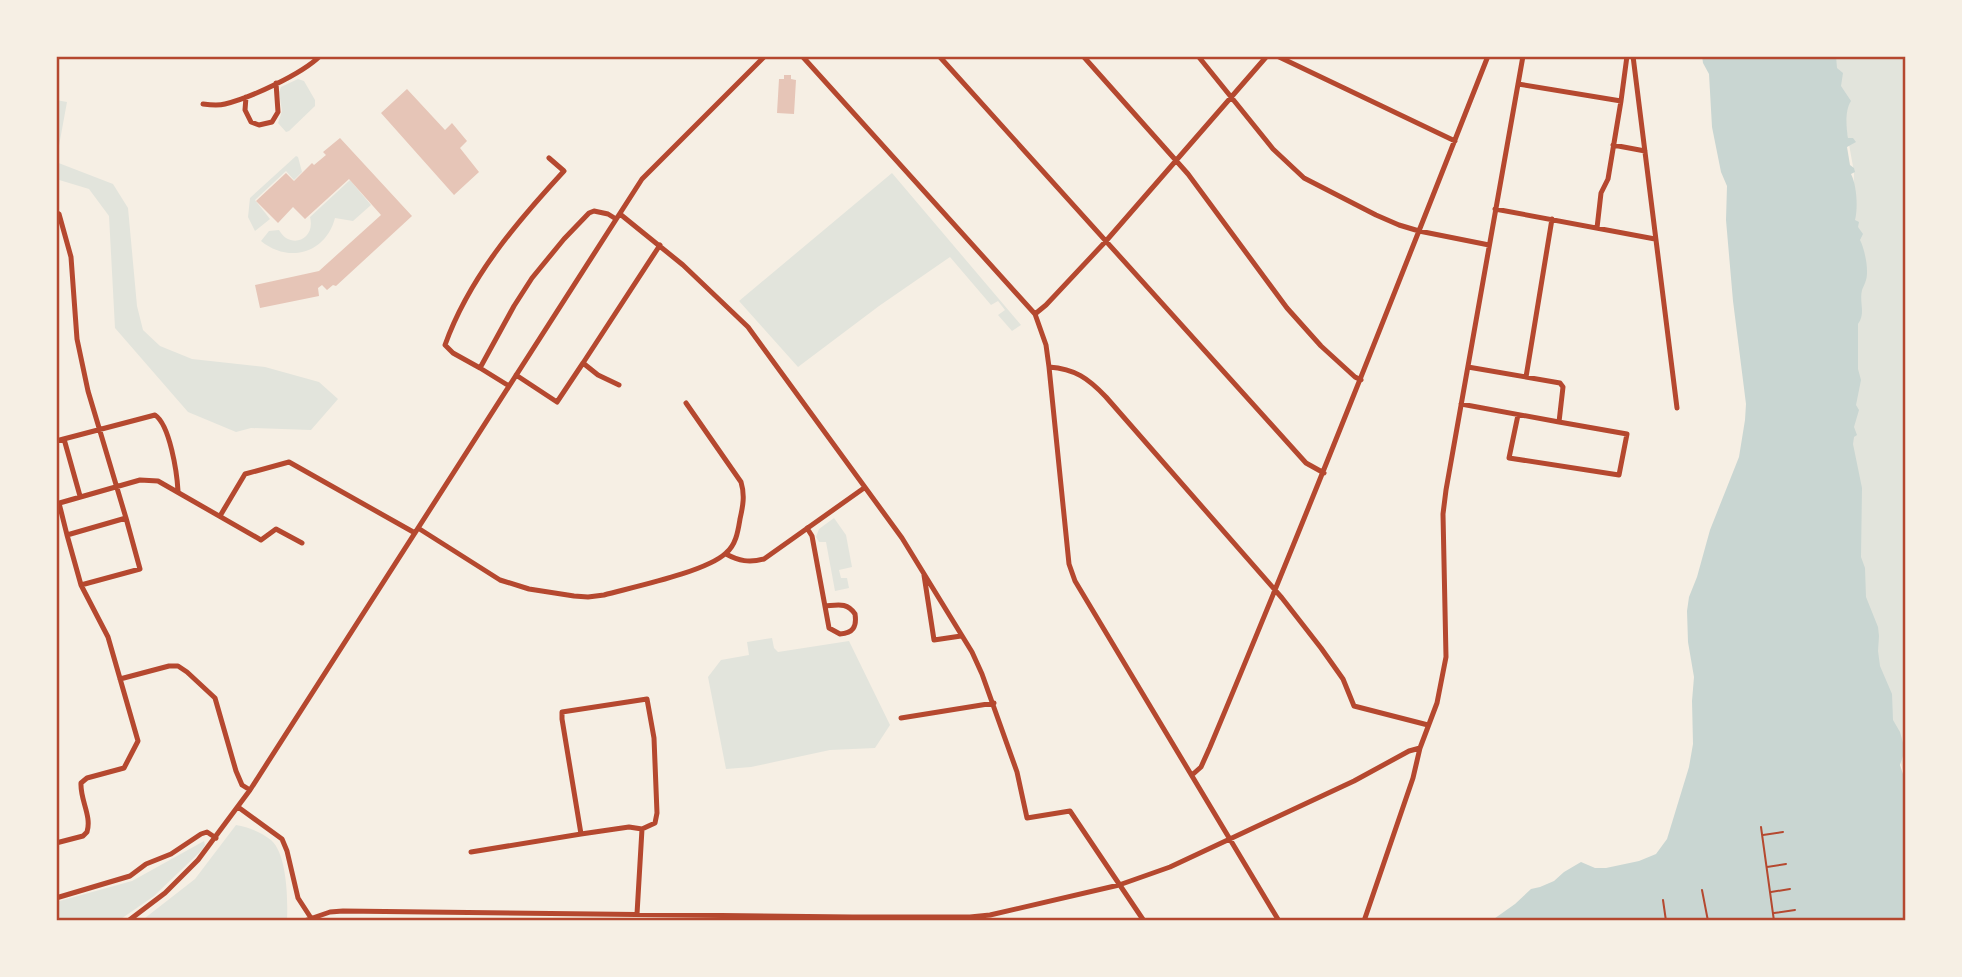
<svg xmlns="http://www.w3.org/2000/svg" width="1962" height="977" font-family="'Sofia Sans Condensed',sans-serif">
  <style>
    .green { fill: #e2e4dc }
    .water { fill: #c9d6d2 }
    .building { fill: #e6c5b7 }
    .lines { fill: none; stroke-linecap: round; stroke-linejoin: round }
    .path { stroke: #b5482f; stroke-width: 2 }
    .minor { stroke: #b5482f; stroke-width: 5 }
    .neatline { fill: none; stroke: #b5482f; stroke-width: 2.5 }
  </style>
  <rect width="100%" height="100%" fill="#f6efe4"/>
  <!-- green -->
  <path class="green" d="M1833 56H1906V782L1856 598 1847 492 1854 172Z
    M298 79 304 81 315 100V106L289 131 286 132 278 123 282 111 279 92 281 87Z
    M56 100 67 102 56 162 113 184 128 208 137 306 143 330 160 346 192 359 265 367 319 382 338 399 311 430 251 428 236 432 188 412 115 328 109 216 89 189 56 179Z
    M296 156 298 157 302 172 294 180 286 171 255 200 270 219 255 231 248 217 250 198Z
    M892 173 1021 325 1012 331 998 315 1005 310 998 301 991 305 950 257 879 306 798 367 739 301Z
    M350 180 371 205 353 221 335 218C326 253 289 264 261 241L269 231 279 230C290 250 316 240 310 217Z
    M834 518 846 535 852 567 839 570 841 578H847L849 588 835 591 826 542H819L816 537 819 529Z
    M772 638 774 648 778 652 849 641 890 725 875 748 830 750 751 767 726 769 708 677 721 660 749 655 747 642Z
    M236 825C248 827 261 832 271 840 287 854 288 899 287 919L284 921H144L145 918 195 879Z
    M204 841 205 845 202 850 154 896 118 921H56V902L132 881Z"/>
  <!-- water -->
  <path class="water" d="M1702 56H1836L1837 68 1843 73 1841 86 1851 101C1845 110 1846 126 1848 138H1853L1856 142 1847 147 1850 165 1854 168 1855 172 1851 174C1857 186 1858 208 1855 220L1859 222 1858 227 1863 234 1860 240C1865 250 1869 270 1866 280 1865 284 1863 287 1862 290 1859 303 1866 313 1858 324V369L1861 380 1856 405 1859 410 1854 427 1857 435 1854 437 1853 444 1862 488 1861 557 1865 568 1866 597 1878 627 1879 636 1878 651 1880 666 1892 694 1893 720 1900 732 1905 750 1900 765 1903 774V785L1906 789V921H1491L1515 904 1531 889 1540 887 1554 881 1564 872 1581 862 1595 868H1606L1639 861 1656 854 1667 839 1689 767 1693 744 1692 701 1694 677 1688 642 1687 611 1689 597 1697 577 1710 530 1739 457 1745 420 1746 404 1733 301 1726 220 1727 186 1721 172 1712 127 1709 74 1703 63Z"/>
  <!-- building -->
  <path class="building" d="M784 75H791V79L796 80 794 114 777 113 779 79H784Z
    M407 89 445 130 452 123 467 141 460 148 479 172 454 195 381 113Z
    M340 138 412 216 336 286 333 285 327 290 322 285 318 288 319 296 260 308 255 285 319 271 381 215 349 179 305 219 293 207 278 223 256 201 286 173 294 181 312 163 314 165 326 155 323 152Z"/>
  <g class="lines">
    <!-- path -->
    <path class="path" d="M1761 827 1774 921 1788 919 1797 921
      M1763 835 1783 832
      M1767 867 1786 864
      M1702 890 1708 921
      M1771 892 1790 889
      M1663 900 1666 921
      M1774 913 1795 910"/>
    <!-- minor -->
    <path class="minor" d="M802 56 1035 314 1046 345 1049 367 1069 564 1075 581 1279 921
      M939 56 1306 463 1324 473
      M1083 56 1188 174 1287 308 1321 346 1355 377 1361 380
      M1198 56 1273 149 1304 178 1376 215 1399 225 1419 231 1489 245
      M1277 56 1455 141
      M1633 56 1677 408
      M1518 84 1621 101 1627 56
      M246 97 245 110 251 122 259 125 272 122 278 112 276 83
      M203 104C210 105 218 106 225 104 250 98 302 74 320 56
      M1613 145 1645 151
      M1495 209 1655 239
      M56 212 59 214 71 257 77 339 88 391 126 518 67 535 81 585 108 637 138 741 124 768 87 778 81 783C80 800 92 816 87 832L83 836 56 843
      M620 214 683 265 748 327 902 538 972 652 982 674 1017 772 1027 818 1070 811 1144 921
      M1597 228 1601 193 1608 179 1621 101
      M1035 314 1046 305 1106 241 1267 56
      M1049 367C1075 369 1088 378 1106 397L1282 598 1321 648 1343 679 1354 706 1428 725
      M1468 367 1560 383 1563 387 1559 422 1627 434 1619 475 1509 458 1518 415
      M480 368 453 353 445 345C469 278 516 223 564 171L549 158
      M516 375 557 402 583 363
      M1526 377 1552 219
      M619 385 598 375 583 363 660 245
      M509 386 480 368 514 306 532 278 564 239 589 213 594 211 608 214 616 219
      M1461 404 1559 422
      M64 439 80 496
      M56 441 155 415C170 425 177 473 178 491
      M59 503 67 535
      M56 504 140 480 158 481 261 540 276 529 302 543
      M220 516 245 474 289 462 415 533
      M418 528 500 580 529 589 574 596 588 597 604 595C633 587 706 572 726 553 736 545 738 531 740 519 743 506 745 495 741 482L686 403
      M807 528 812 536 829 628 840 634C853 633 857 627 855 614 847 602 838 605 825 606
      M726 554C739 561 749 563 764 559L864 488
      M924 575 934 640 961 636
      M81 585 140 569 126 518
      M120 679 169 666H178L187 672 215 698 236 771 242 785 250 790
      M901 718 994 703
      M1192 775 1201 767 1210 747C1306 518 1397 287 1488 56
      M238 807 282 839 287 851 298 898 311 918
      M581 834 562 719V712L647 699 654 738 657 813 655 823 642 829
      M471 852 581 834 629 827 642 829 637 914
      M56 898 130 876 146 864 171 854 201 834 207 832 216 838
      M128 921 165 893 198 860 250 790 642 179 765 56
      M304 921 330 912 343 911 852 917H970L990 915 1119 885 1170 867 1354 781 1409 751 1420 748 1437 703 1446 657 1443 514 1446 490 1523 56
      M1364 921 1413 778 1420 748"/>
  </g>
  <!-- border -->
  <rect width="1962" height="977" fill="none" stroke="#f6efe4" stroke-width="116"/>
  <rect x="58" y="58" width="1846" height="861" class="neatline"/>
</svg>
